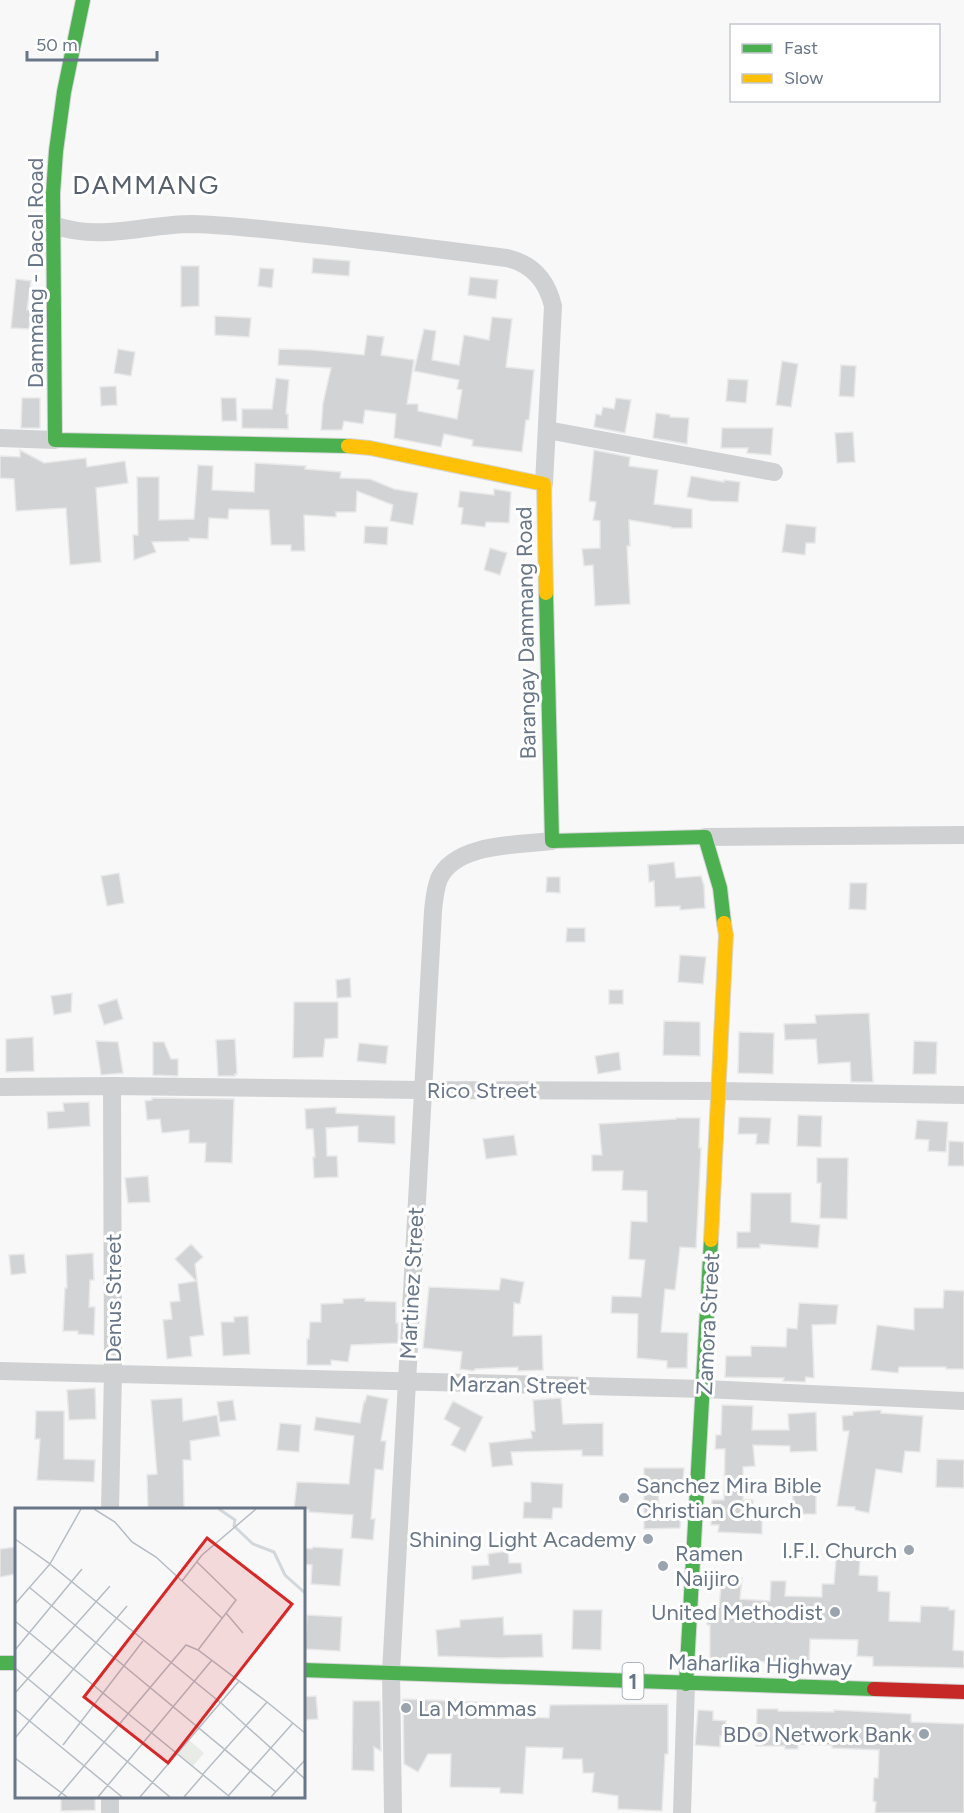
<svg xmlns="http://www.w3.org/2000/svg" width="964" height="1813" font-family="Figtree,sans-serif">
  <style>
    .building { fill: #d2d3d4; stroke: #e8e8e8; stroke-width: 1.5 }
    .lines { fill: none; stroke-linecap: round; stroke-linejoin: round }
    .fast-casing { stroke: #d5d6d7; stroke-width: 16 }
    .slow-casing { stroke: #d5d6d7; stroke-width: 16 }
    .jam-casing { stroke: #d5d6d7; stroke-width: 16 }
    .street { stroke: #d0d1d3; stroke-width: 18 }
    .fast { stroke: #4caf50; stroke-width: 14 }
    .slow { stroke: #ffc107; stroke-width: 14 }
    .jam { stroke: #c62828; stroke-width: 14 }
    .poi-dot { fill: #9aa4af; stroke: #fff; stroke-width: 2 }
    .labels { text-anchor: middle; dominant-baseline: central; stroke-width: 6; stroke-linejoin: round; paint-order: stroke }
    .shield { fill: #fff; stroke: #959fac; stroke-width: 1.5 }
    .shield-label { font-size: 21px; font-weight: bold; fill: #687688 }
    .street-label { font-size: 22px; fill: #687688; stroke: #fff }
    .poi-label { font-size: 22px; fill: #687688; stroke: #fff; text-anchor: end }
    .quarter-label { font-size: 26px; letter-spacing: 1.5px; fill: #56606d; stroke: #fff }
    .inset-river { fill: none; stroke: #d1d7db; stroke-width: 3 }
    .inset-road { fill: none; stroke: #b5bcc4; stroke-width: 1.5 }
    .view { fill: #d62828; fill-opacity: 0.15; stroke: #d62828; stroke-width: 3 }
    .inset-edge { fill: none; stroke: #687688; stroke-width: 3 }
  </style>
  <rect width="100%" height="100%" fill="#f8f8f8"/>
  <!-- building -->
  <path class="building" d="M313 258 350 261 349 276 312 273Z
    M181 266H199V306L181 307Z
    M260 268 274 269 272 288 258 286Z
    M470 277 498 280 496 299 468 295Z
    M16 279 31 281 27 310H31L29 329 11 328Z
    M215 316 251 318 249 337 215 335Z
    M492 317 512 319 506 367 534 370 529 420H526L522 452 472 446 473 440 444 434 441 447 394 438 396 414 365 410 363 424 344 421 342 430H321L323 403 331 368 278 365 279 349 312 350 364 355 367 335 384 337 381 355 414 360 407 404H418V411L457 419 462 390 457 389 459 380 414 371 424 329 436 331 432 360 459 365 464 335 489 340Z
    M118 349 135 352 131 376 114 373Z
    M782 361 798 364 791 407 776 405Z
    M841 365 856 366 854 397 839 396Z
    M276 378 289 380 286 414H288V429L242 428V409H272Z
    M728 379 748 380 746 403 726 401Z
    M116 386 117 405 101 406 100 387Z
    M22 398H40V428H21Z
    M221 398H236L237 421H222Z
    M616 398 631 400 625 433 594 427 596 414 601 415 603 407 614 409Z
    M656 413 670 415V417L689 418 687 444 653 438Z
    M722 428H773L771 455 747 453 748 448H721Z
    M853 432 855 462 837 463 835 433Z
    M20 450 44 463 86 458 87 467 125 461 128 483 96 488 101 562 70 565 66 508 16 511 14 479 0 478V456L20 457Z
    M594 450 630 457 629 466 658 470 654 504 692 509V528H671V527L629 520 630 546H627L630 604 595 606 593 565 584 566 582 549 600 548V521L593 520 596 502 589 501Z
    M255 463 306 466 305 469 341 472 340 478 370 479 394 489 418 493 413 525 390 521 393 505 357 491 356 512H336V517L304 515 305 551H291V545H271L269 510 229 509 228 519 209 518 208 539 189 538V541L152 542 156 552 134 560 133 535H138L137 477H159V520L194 519 198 465 213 466 212 490 254 492Z
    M691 476 724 482V480L740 482 738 502 711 501 687 497Z
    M494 489 511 492 509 523 486 522 485 527 461 524 463 508 458 507 460 491 494 495Z
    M786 524 816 527 815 543H806L805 555 782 552Z
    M365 526 388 527 387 545 364 543Z
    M490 548 507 553 500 575 484 570Z
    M674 862 676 878 701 876 704 886 705 908 680 910V906L655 907 654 881 649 882 648 865Z
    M119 873 124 903 107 906 101 876Z
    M547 877H560V893L546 892Z
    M850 883H867L866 910 849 909Z
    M567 928H585V942H566Z
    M680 955 706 957 703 984 678 982Z
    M350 978 351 997 337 998 336 980Z
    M609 990H623V1004H609Z
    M72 993 71 1012 54 1015 51 996Z
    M117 999 123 1019 104 1025 98 1005Z
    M294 1002H338V1038L325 1039 323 1057 293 1058Z
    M869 1013 873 1082H851L850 1062 818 1064 816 1039 785 1040 784 1024 816 1023 815 1015Z
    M664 1021 700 1022V1056L663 1055Z
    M739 1032 774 1033 773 1074 738 1073Z
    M33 1037 34 1071 6 1072V1039Z
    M235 1039 237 1074H235V1076H218L216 1040Z
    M96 1041 118 1042 123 1073 101 1075Z
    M914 1041 937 1042 936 1074H913Z
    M153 1042H164L171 1059H178V1076L153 1075Z
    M359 1043 388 1046 386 1064 357 1061Z
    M619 1052 621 1070 598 1074 595 1056Z
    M152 1098 234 1099 232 1163 205 1162 206 1143H189V1130L162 1133 160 1119 147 1120 145 1101 152 1100Z
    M89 1102 90 1126 48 1129 47 1112 64 1111 63 1103Z
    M336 1107V1113L395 1116V1144L358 1142V1126L326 1128 327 1156H337L338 1177 314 1178 313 1157H315L313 1129H306L305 1109Z
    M798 1115 822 1116 821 1147 797 1146Z
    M739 1117 771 1118 769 1144H756L757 1134H738Z
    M676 1118H700L699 1148H701L696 1248 680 1247 675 1290 665 1289 661 1332 688 1333 687 1368H667V1361L637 1358 638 1314 611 1313 612 1296 641 1297 645 1260 629 1259 631 1221 647 1222V1191L622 1190 623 1171H592V1155H602L599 1124 676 1119Z
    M917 1120 948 1122 946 1152 928 1151 929 1140 915 1139Z
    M514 1135 517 1155 486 1159 483 1139Z
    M949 1141 964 1142V1166H948Z
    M817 1158H848L847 1219 820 1218 821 1183H817Z
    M148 1176 150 1202 128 1203 125 1178Z
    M751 1193H791V1222L820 1225 818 1248 760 1244V1248H737V1232H750Z
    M191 1244 203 1257 195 1264 204 1335 190 1337 192 1356 167 1359 163 1320 172 1319 170 1302 180 1301 178 1284 196 1281 175 1259Z
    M93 1253 94 1280H90L89 1307H95L94 1335 78 1334V1331H63L65 1288H67L66 1255Z
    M24 1254 26 1273 11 1275 9 1255Z
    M501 1278 524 1282 520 1304 514 1303 513 1336 542 1335 543 1370 518 1371V1367L475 1369 474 1371 460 1369 462 1352 423 1348 429 1287 499 1290Z
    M944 1290 964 1291V1369H946V1367H899L898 1373 871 1370 877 1325 914 1330V1308H943Z
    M365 1298V1301L396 1302V1323H398V1343L351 1345 348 1362 331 1360V1365H307V1339H309L310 1322H321V1304L343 1303V1299Z
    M799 1303 838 1305 836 1324 812 1325 814 1378 806 1377 805 1382 783 1381 784 1378 725 1377 726 1356H751V1346L786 1347 787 1328 797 1329Z
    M248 1316 250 1354 223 1356 221 1322H234V1317Z
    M95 1388 96 1419 69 1420 67 1390Z
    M367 1395 388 1399 381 1441H386L383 1470 375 1469 371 1519H375L373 1540 351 1538 353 1515 309 1512V1510L294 1509 297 1482 349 1484 354 1436 314 1430 316 1417 360 1423 364 1401 365 1402Z
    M182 1398 183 1421 217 1415 220 1436 190 1441 191 1460H183L184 1508 148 1509 147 1475 157 1474 151 1400Z
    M561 1398 563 1424 603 1423V1456H582V1450L511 1452 513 1465 492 1467 489 1443 532 1438 531 1431H535L533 1400Z
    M233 1400 236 1420 220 1422 217 1402Z
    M453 1401 483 1417 465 1452 451 1445 460 1428 444 1419Z
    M722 1405 753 1406 752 1430H789L788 1414 816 1412 817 1451 790 1452V1446L753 1445 755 1466 743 1467V1500H753V1514H762V1534L718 1532 719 1525H711L712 1500H724L725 1449H715L716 1435H721Z
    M881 1410V1413L923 1416 920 1452 905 1451 902 1473 876 1469 869 1513 855 1510V1507L837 1506 849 1431H843L842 1416 853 1415V1412Z
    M36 1411H64V1459L95 1460 94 1482 37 1480 40 1439H35Z
    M280 1423 301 1425 299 1452 277 1450Z
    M937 1459 964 1460V1488L936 1487Z
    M644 1468H684L683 1484H658L659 1513H681L680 1528 644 1529Z
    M531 1482 563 1484 562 1508H553L552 1519 523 1518 524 1502H531Z
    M793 1492 816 1493V1514H792Z
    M16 1547V1574L0 1577V1549Z
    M313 1547 343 1549 340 1586 311 1584 312 1565 303 1564V1548L312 1549Z
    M508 1551 509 1563H521L522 1573 472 1580V1566L489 1565 488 1554Z
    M836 1558 860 1559 859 1575 878 1576V1591L890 1592 889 1621 920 1622 921 1606 949 1607V1610H955L953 1650 964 1651V1668L873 1666V1657L857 1656 858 1640 810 1639 809 1668 774 1667V1662L710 1661V1625H707V1607H719L722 1577 742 1578 740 1599 770 1601 771 1581H786L785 1596 822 1597V1584H834Z
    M573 1610H602L601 1650 572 1649Z
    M307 1615 342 1617 340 1651 305 1649Z
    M503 1617 504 1635 542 1634 543 1657 501 1658 438 1656 436 1630 460 1627V1620Z
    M316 1696 318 1719 303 1720V1697Z
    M403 1699 500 1703V1711H521V1717L549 1718 550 1705 668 1704V1754H665L662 1811 618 1809V1796L592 1792 594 1773H583L582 1759H562L563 1748 526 1747 523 1794 500 1793V1788L450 1787 451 1754H428L418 1772 404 1764Z
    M353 1701H380L381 1751 374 1747V1771L352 1770Z
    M757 1709H778V1711L834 1712V1710L911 1714V1722L964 1724V1813H875L876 1802 873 1801 874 1778H878L879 1750 832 1748V1745L798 1744V1749H785V1746H756Z
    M698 1710 713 1711V1720L726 1721 724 1736H720V1747L695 1745Z
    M61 1797H95V1810L61 1811Z"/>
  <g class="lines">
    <!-- fast casing -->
    <g class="fast-casing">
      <path id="fast" d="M83 0 64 92 56 151 53 193 55 440 348 446
        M546 593 552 841 705 837 720 888 724 923
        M0 1663H16
        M303 1670 874 1689
        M686 1684 711 1240"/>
    </g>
    <!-- slow casing -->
    <g class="slow-casing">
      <path id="slow" d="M348 446 370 448 544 484 546 593
        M711 1240 726 935 724 923"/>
    </g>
    <!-- jam casing -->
    <g class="jam-casing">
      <path id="jam" d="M874 1689 964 1692"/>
    </g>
    <!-- street -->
    <path class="street" d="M53 225C102 242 144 224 193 224 228 225 263 229 298 233 368 240 437 249 507 258 533 264 547 281 553 306L544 484
      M547 430 774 472
      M0 438 55 440
      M705 837 964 835
      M0 1087 112 1086 422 1090 720 1091 964 1095
      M0 1371 704 1389 964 1401
      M110 1510 113 1373 112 1086
      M110 1796V1813
      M393 1813 391 1672 433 911C434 901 435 889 439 879 455 843 518 845 552 841
      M682 1813 686 1684"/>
    <!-- fast -->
    <use href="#fast" class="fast"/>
    <!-- slow -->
    <use href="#slow" class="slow"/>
    <!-- jam -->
    <use href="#jam" class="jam"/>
  </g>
  <!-- markers -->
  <g class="poi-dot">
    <circle cx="624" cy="1498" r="6"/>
    <circle cx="648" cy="1539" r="6"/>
    <circle cx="909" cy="1550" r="6"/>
    <circle cx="663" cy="1566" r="6"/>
    <circle cx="835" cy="1612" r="6"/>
    <circle cx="406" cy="1708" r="6"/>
    <circle cx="924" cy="1734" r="6"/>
  </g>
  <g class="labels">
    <!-- shield labels -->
    <rect class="shield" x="622.5" y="1663" width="21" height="36" rx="4.5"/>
    <g class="shield-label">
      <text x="633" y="1681">1</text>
    </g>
    <!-- street labels -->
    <g class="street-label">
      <text transform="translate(35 273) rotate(-90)">Dammang - Dacal Road</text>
      <text transform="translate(526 633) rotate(-91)">Barangay Dammang Road</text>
      <text x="482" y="1090">Rico Street</text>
      <text transform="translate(412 1283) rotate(-87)">Martinez Street</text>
      <text transform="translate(113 1298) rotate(-90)">Denus Street</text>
      <text transform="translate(708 1324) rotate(-87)">Zamora Street</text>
      <text transform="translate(518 1385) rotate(1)">Marzan Street</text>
      <text transform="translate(760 1665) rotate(2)">Maharlika Highway</text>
    </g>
    <!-- poi labels -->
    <g class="poi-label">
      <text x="636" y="1485" text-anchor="start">Sanchez Mira Bible<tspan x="636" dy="25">Christian Church</tspan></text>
      <text x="636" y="1539">Shining Light Academy</text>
      <text x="897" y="1550">I.F.I. Church</text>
      <text x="675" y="1553" text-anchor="start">Ramen<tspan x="675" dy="25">Naijiro</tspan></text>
      <text x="823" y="1612">United Methodist</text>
      <text x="418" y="1708" text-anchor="start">La Mommas</text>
      <text x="912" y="1734">BDO Network Bank</text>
    </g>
    <!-- quarter labels -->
    <g class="quarter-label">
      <text x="146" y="185">DAMMANG</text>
    </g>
  </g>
  <!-- overview -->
  <g transform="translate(15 1508)">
    <rect width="290" height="290" fill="#f8f8f8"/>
    <path d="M174 232 189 245 178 258 163 245Z" fill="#e8ebe6"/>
    <path class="inset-river" d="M204 1 220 12 219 18 238 36 259 44 270 67 290 85"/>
    <path class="inset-road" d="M66 1 35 56 206 195 290 271M79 1 100 14 117 34 141 49 207 110M0 31 35 56 0 96M182 54 221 92 183 142M167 73 187 47 241 1M14 79 261 284M211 105 228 125M0 113 215 289M0 142 67 61M0 160 155 289M0 185 95 78M0 201 107 289M0 230 112 98M48 237 128 133M0 250 52 289M188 266 252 194 290 225M214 287 278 215M43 289 171 137 183 142 252 194M83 289 197 152M125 289 224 173M169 289 188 267M256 289 290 252"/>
    <path class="view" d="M192 30 277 96 153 255 69 189Z"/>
    <rect width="290" height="290" class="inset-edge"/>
  </g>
  <!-- legend -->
  <rect x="730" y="24" width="210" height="78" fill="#ffffff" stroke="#c3c8cf" stroke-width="1.5"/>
  <rect x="742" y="44" width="30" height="9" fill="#4caf50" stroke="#c3c8cf" stroke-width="1.5"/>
  <text x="784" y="54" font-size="18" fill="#687688">Fast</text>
  <rect x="742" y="74" width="30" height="9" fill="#ffc107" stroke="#c3c8cf" stroke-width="1.5"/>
  <text x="784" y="84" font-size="18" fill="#687688">Slow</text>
  <!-- scale -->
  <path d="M27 51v9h130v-9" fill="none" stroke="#687688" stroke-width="3"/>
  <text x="36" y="51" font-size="18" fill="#687688" stroke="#ffffff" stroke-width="4.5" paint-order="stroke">50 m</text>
</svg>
